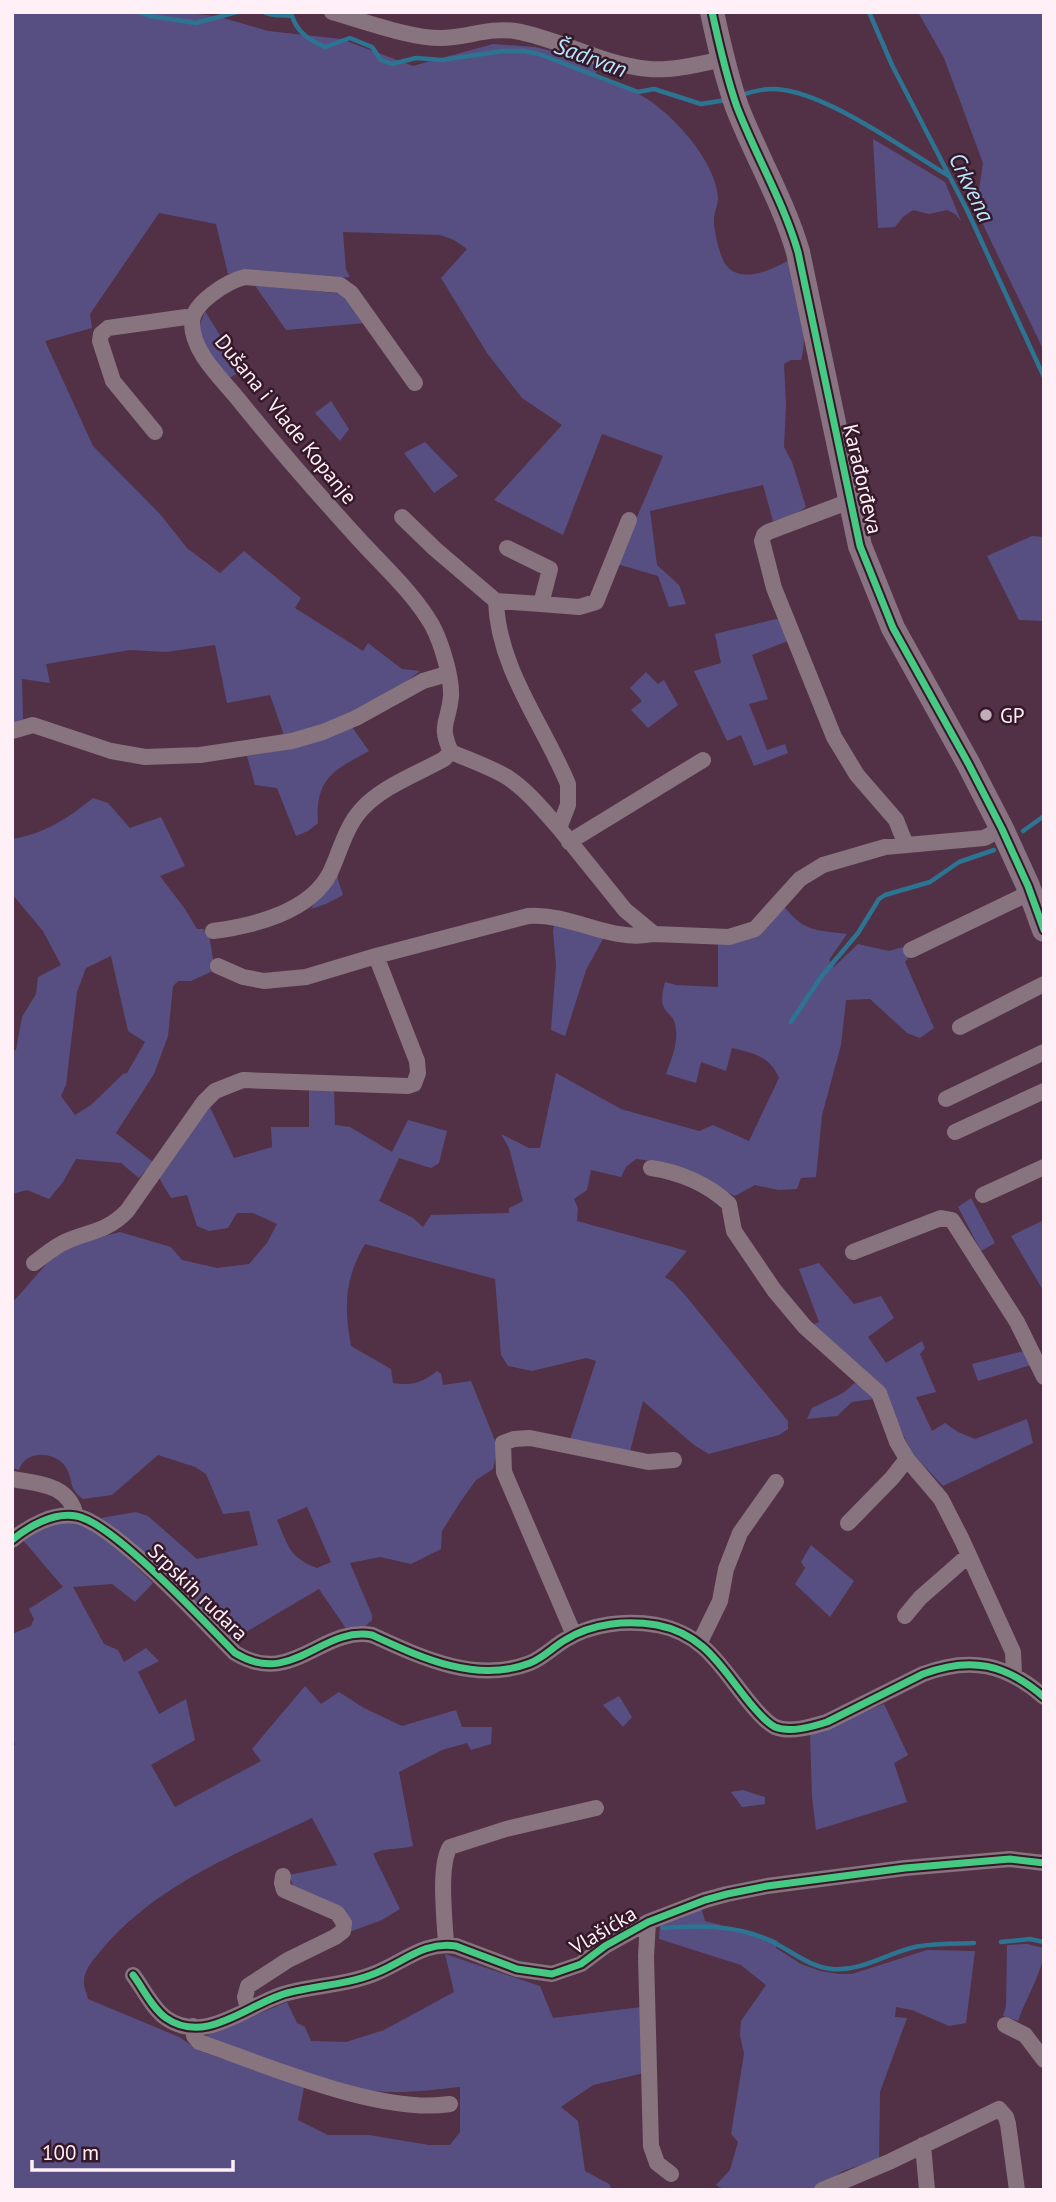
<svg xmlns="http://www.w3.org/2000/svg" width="1056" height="2202" font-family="'PT Sans',sans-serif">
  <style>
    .green { fill: #574f82; fill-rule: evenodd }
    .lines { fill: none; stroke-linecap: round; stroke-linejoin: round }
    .stream { stroke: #2c7491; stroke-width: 4.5 }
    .minor { stroke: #87747f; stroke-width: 16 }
    .primary { stroke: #897281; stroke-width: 24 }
    .cycleway-casing { stroke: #351929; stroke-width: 11 }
    .cycleway { stroke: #46c982; stroke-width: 7 }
    .poi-dot { fill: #c2acb9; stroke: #351929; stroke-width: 2.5 }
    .labels { text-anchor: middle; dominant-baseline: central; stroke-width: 5; stroke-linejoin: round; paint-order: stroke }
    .street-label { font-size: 21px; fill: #ffeff7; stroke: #351929 }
    .poi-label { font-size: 21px; fill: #ffeff7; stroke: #351929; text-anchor: start }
    .water-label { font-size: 23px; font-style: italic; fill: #b8e8fd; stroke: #351929 }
  </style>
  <rect width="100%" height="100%" fill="#523146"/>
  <!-- green -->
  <path class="green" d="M12 12H177L216 16 268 31 341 39 413 66 493 44 535 47 601 63 594 77C610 83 629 89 644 97 674 115 716 162 718 198 718 205 714 212 714 219 713 227 720 259 726 265 742 285 772 269 790 260 796 290 810 329 801 360H791L784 364 786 405 784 447 792 462 806 507 793 516 773 521 763 485 650 511 657 565 679 585 686 604 669 607 658 576 617 564 663 456 602 434 563 535 494 500 562 425 522 398 487 353 441 278 467 249 454 240 440 235 343 232 346 270 350 277 320 279 244 271 228 274 216 224 159 213 90 314 92 328 45 341 93 446 160 514 187 548 220 573 244 551 301 598 295 608 363 651 368 643 402 669 420 671 388 696 316 730 285 738 270 695 227 703 215 645 166 652 130 650 46 664 50 683 22 679 23 719 12 724Z
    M918 12H1044V351L976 210 983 163 944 58Z
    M873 139 945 182 961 221 955 214 947 210 929 214 913 210 903 217 895 227 878 228Z
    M254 284 342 294 366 323 286 330Z
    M205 311 242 371 229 378 203 347 198 330Z
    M331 401 349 429 340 441 315 413Z
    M425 442 458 476 434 493 404 453Z
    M1032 536 1044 537V621L1019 620 987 556Z
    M776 619 780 620 788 641 752 655 768 699 749 704 767 750 785 744 788 753 754 766 741 735 727 741 694 671 721 663 715 634Z
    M646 672 658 684 664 680 678 705 648 728 631 710 642 701 630 688Z
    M352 727 369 751C334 770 315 778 318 823L308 831 296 836 277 788 255 785 247 756 294 748Z
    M93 798 108 803 130 828 161 817 185 866 160 876 185 909 197 929H203L209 935 215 970 191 981H178L173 986 168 1036 154 1074 116 1133 153 1162 139 1178 121 1163 76 1159 63 1182 49 1199 27 1190 12 1194V1051L16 1050 22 1017 36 994 38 977 61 965 43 931 12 894V839C45 834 68 818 93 798ZM111 956 128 1031 145 1042 127 1073 123 1074 91 1105 75 1115 61 1096 66 1085 77 992 86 968Z
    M337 866 338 880 343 895 326 904 311 909Z
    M783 905C803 932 816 930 847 934L829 960 834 967 858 944 889 951 903 947 912 954 905 962 934 1028 920 1038 907 1033 870 999 846 1000 841 1045 822 1115 816 1177 801 1178 797 1189 778 1190 755 1185 735 1196C703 1180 672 1162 636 1159L626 1167 621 1177 591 1170 587 1190 574 1199 578 1208 577 1221 687 1251 665 1277 673 1282 685 1295 788 1421V1429L779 1435 709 1454 694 1445 643 1401 629 1455 569 1443 596 1361 586 1358 532 1371 508 1366 501 1355 495 1279 365 1244C344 1280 344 1306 351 1346L391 1369 393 1383C412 1386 422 1383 437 1371L441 1374 443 1385 471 1381 498 1448 493 1469 476 1480 461 1501 442 1531 441 1549 411 1564 380 1557 350 1563 372 1615V1620L361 1630H347L319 1589 246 1632 230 1637 101 1518 136 1512 148 1516 197 1559 258 1545 249 1511 223 1514 206 1474 195 1467 158 1455 112 1495 83 1499C66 1486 75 1481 65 1466 54 1451 25 1450 19 1470L12 1468V1303L50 1260 71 1245 120 1232 171 1247 182 1260 217 1268 249 1264 267 1243 277 1224 253 1213H237L228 1228 209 1231 197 1226 187 1195 171 1198 159 1178 208 1103 234 1158 272 1147 271 1127H309V1087L334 1088 335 1125 350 1127 392 1152 408 1120 447 1131 439 1163 431 1168 399 1158 379 1201 413 1218 423 1227 431 1215 509 1213V1208L523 1201 509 1148 501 1134 529 1148H540L556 1073 621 1109 699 1131 713 1125 749 1141 779 1078C770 1056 753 1053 732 1048L726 1071 701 1062 696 1083 666 1074C671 1060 678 1044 676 1029 674 1007 655 1018 665 982L676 985 718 987V943C759 941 759 936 783 905ZM307 1507 331 1562 317 1568C289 1558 288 1545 277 1520Z
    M555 922 604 937 586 970 565 1036 551 1030 556 965 553 931Z
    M971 1198 995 1243 981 1251 958 1207Z
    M1044 1220V1292L1011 1236Z
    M819 1263 854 1304 881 1296 894 1318 868 1337 886 1363 922 1341 925 1348 920 1354 936 1392 916 1397 932 1431 945 1423 958 1432 975 1439 1027 1419 1033 1443 943 1486 912 1453 893 1414 810 1326 819 1322 799 1269Z
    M1028 1350 1031 1365 978 1381 972 1364Z
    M855 1383 864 1387 874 1399 852 1402 837 1416 807 1419 812 1408 843 1393Z
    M68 1522 94 1526 153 1583 135 1602 112 1584 73 1587 104 1644 118 1650 124 1662 146 1648 159 1661 138 1672 159 1714 186 1699 195 1740 151 1765 175 1807 261 1761 252 1749 305 1686 321 1704 339 1692 364 1708 402 1726 456 1710 462 1727H492L491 1744 471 1750 467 1743 442 1750 399 1772 413 1846C400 1850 384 1847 373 1854L400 1909 382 1920 344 1934 349 1925 294 1888 289 1875 337 1865 312 1818C238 1853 158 1884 104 1947 96 1957 83 1969 84 1983 84 1988 87 1994 88 1999L179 2037 200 2051 304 2087 298 2120 328 2135H369L429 2145H450L460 2132V2087C432 2090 402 2094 374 2091 317 2083 263 2059 209 2040L205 2036 287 2002 297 2023 305 2027 311 2041 346 2042 384 2030 454 1992 445 1954 540 1986 553 2018 641 2007 644 2073 593 2085 561 2107 578 2121 585 2171 609 2184 612 2190H12V1744L15 1745 12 1736V1634L31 1626 34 1619 29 1609 63 1587 22 1539 53 1523Z
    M811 1545 854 1581 830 1617 795 1584 805 1568 801 1562Z
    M619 1696 632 1717 623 1727 603 1705Z
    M884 1704 908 1755 894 1763 907 1802 816 1830 812 1796 810 1734Z
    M743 1790 765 1797V1804L742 1807 731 1792Z
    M701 1907 705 1921 773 1939 778 1941 776 1948 801 1964 820 1971 839 1974H852L927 1950 975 1951 966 2023 949 2026 912 2010 896 2007 895 2017 907 2018 880 2092 879 2159 843 2171 814 2190H725L716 2185 730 2170 738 2142 731 2134 744 2054 740 2035 741 2021 766 1985 741 1965 659 1939 660 1924Z
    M1027 1944 1044 1948C1044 1970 1026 1998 1018 2021L1003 2016 1006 2006 1007 1945Z"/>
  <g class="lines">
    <!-- stream -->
    <path class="stream" d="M139 12 150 16 196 23 237 12
      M264 12C273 17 282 14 292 16 297 32 309 40 325 47L350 38 372 47 381 60 392 64 416 58 442 60 503 51H524L539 54 638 92 654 89 701 104 726 100
      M869 12 892 65 967 210 1044 377
      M741 95C755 91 769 87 784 90 832 97 906 150 949 176
      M1023 831 1044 816
      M791 1022 821 977 858 933 879 899 885 895 930 882 959 862 994 850
      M663 1928C699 1925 735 1925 769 1940 790 1950 809 1967 832 1969 861 1972 887 1953 915 1947 934 1943 955 1944 974 1943
      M1001 1942 1030 1939 1044 1942"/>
    <!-- minor -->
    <path class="minor" d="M332 12C364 21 409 38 441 38 466 38 489 27 515 31 561 39 602 65 649 69 672 71 700 64 723 59
      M415 383 351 293 340 285 245 277C228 281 192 303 192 323 192 352 221 378 238 399 276 446 315 491 356 536 382 565 412 591 432 625 441 642 452 677 451 696 449 723 438 724 451 752
      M155 432 113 381 100 341 101 334 108 328 186 317 192 319
      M850 501 768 532 764 535 762 541 774 588 834 737 857 775 896 820 906 845
      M402 517 435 549 496 601
      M507 548 550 569 541 604 496 601C498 668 543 724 568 784V805L559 828 625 910 654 934 729 937 755 929 800 879 823 865 885 847 984 838 1002 829
      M541 604 579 607 596 602 629 520
      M12 731 33 725 111 751 145 757 200 755 292 741 323 732 356 718 423 681 447 674
      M569 842 703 760
      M213 931C253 926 310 912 330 873 340 852 345 828 361 810 381 787 417 774 444 759L451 752C470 760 490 767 507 777 527 790 543 810 559 828
      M911 950 1021 897 1031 895
      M218 966 243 977 264 981 306 977 376 956 528 916C573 913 609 943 654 934
      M960 1027 1044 984
      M946 1099 1044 1052
      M955 1132 1044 1091
      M651 1168C679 1172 708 1184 729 1204L734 1231 774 1290 805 1327 879 1393 897 1442 907 1459 941 1499 962 1540 1013 1652 1014 1674
      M983 1195 1044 1167
      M853 1252 941 1218 952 1220 1017 1322 1044 1377
      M34 1263C45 1255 55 1246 67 1241 91 1231 108 1231 127 1211L203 1103 215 1091 243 1080 408 1086 414 1084 418 1073 417 1061 376 956
      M12 1479C40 1484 69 1484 76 1516
      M848 1523 892 1478 907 1459
      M12 1540C29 1526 54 1512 76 1516 113 1522 205 1623 235 1653 292 1688 321 1626 372 1635 420 1657 476 1684 530 1663 543 1658 553 1647 565 1640 592 1623 627 1620 657 1625 709 1635 724 1674 755 1709 761 1716 767 1723 775 1727 790 1733 811 1727 827 1722L923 1674C971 1656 1006 1664 1044 1697
      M905 1616 920 1598 969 1555
      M574 1635 504 1472 503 1443 514 1439 530 1438 648 1462 674 1460
      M700 1642 720 1601 726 1569 740 1533 776 1482
      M648 1922 646 1956 651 2146 657 2163 671 2174
      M446 1945C445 1921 438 1866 450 1847L506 1829 596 1808
      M133 1975C143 1988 152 2008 166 2018 206 2046 249 2003 287 1993 317 1985 347 1985 376 1973 404 1962 424 1941 456 1946L517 1969 552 1974 581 1964 605 1946 648 1922 705 1900 727 1894 767 1886 905 1868 1010 1859 1044 1863
      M248 2009 245 1997 248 1986 288 1960 335 1937 343 1931 344 1923 337 1913 284 1890 282 1883 283 1876
      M1005 2025 1025 2035 1044 2060
      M193 2026 194 2036 199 2042C266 2065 381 2115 450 2104
      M923 2145 927 2190
      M822 2190 891 2161 999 2109 1006 2117 1008 2124 1017 2190"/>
    <!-- primary -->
    <path class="primary" d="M712 12C719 44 726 76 737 107 756 156 783 201 798 252L860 546 893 628 968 763 1002 829 1028 886 1044 930"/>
    <!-- cycleway casing -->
    <g class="cycleway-casing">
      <path id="cycleway" d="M712 12C719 44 726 76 737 107 756 156 783 201 798 252L860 546 893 628 968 763 1002 829 1028 886 1044 930
        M12 1540C29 1526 54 1512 76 1516 113 1522 205 1623 235 1653 292 1688 321 1626 372 1635 420 1657 476 1684 530 1663 543 1658 553 1647 565 1640 592 1623 627 1620 657 1625 709 1635 724 1674 755 1709 761 1716 767 1723 775 1727 790 1733 811 1727 827 1722L923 1674C971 1656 1006 1664 1044 1697
        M133 1975C143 1988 152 2008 166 2018 206 2046 249 2003 287 1993 317 1985 347 1985 376 1973 404 1962 424 1941 456 1946L517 1969 552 1974 581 1964 605 1946 648 1922 705 1900 727 1894 767 1886 905 1868 1010 1859 1044 1863"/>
    </g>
    <!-- cycleway -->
    <use href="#cycleway" class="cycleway"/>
  </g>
  <!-- markers -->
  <circle class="poi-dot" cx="986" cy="715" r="7"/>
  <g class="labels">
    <!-- street labels -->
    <g class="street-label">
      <text transform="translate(286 419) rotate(51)">Dušana i Vlade Kopanje</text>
      <text transform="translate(863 479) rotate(77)">Karađorđeva</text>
      <text transform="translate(198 1592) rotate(44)">Srpskih rudara</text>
      <text transform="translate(603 1930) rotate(-31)">Vlašićka</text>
    </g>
    <!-- poi labels -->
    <g class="poi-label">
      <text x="1000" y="715">GP</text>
    </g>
    <!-- water labels -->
    <g class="water-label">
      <text transform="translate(591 57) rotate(20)">Šadrvan</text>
      <text transform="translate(972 187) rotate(64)">Crkvena</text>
    </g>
  </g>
  <!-- border -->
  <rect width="1056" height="2202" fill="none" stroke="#ffeff7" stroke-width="28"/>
  <!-- scale -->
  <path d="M32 2160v10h201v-10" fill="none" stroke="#ffeff7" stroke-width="3.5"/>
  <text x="42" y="2160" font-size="21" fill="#ffeff7" stroke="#351929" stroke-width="5" paint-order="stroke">100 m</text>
</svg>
